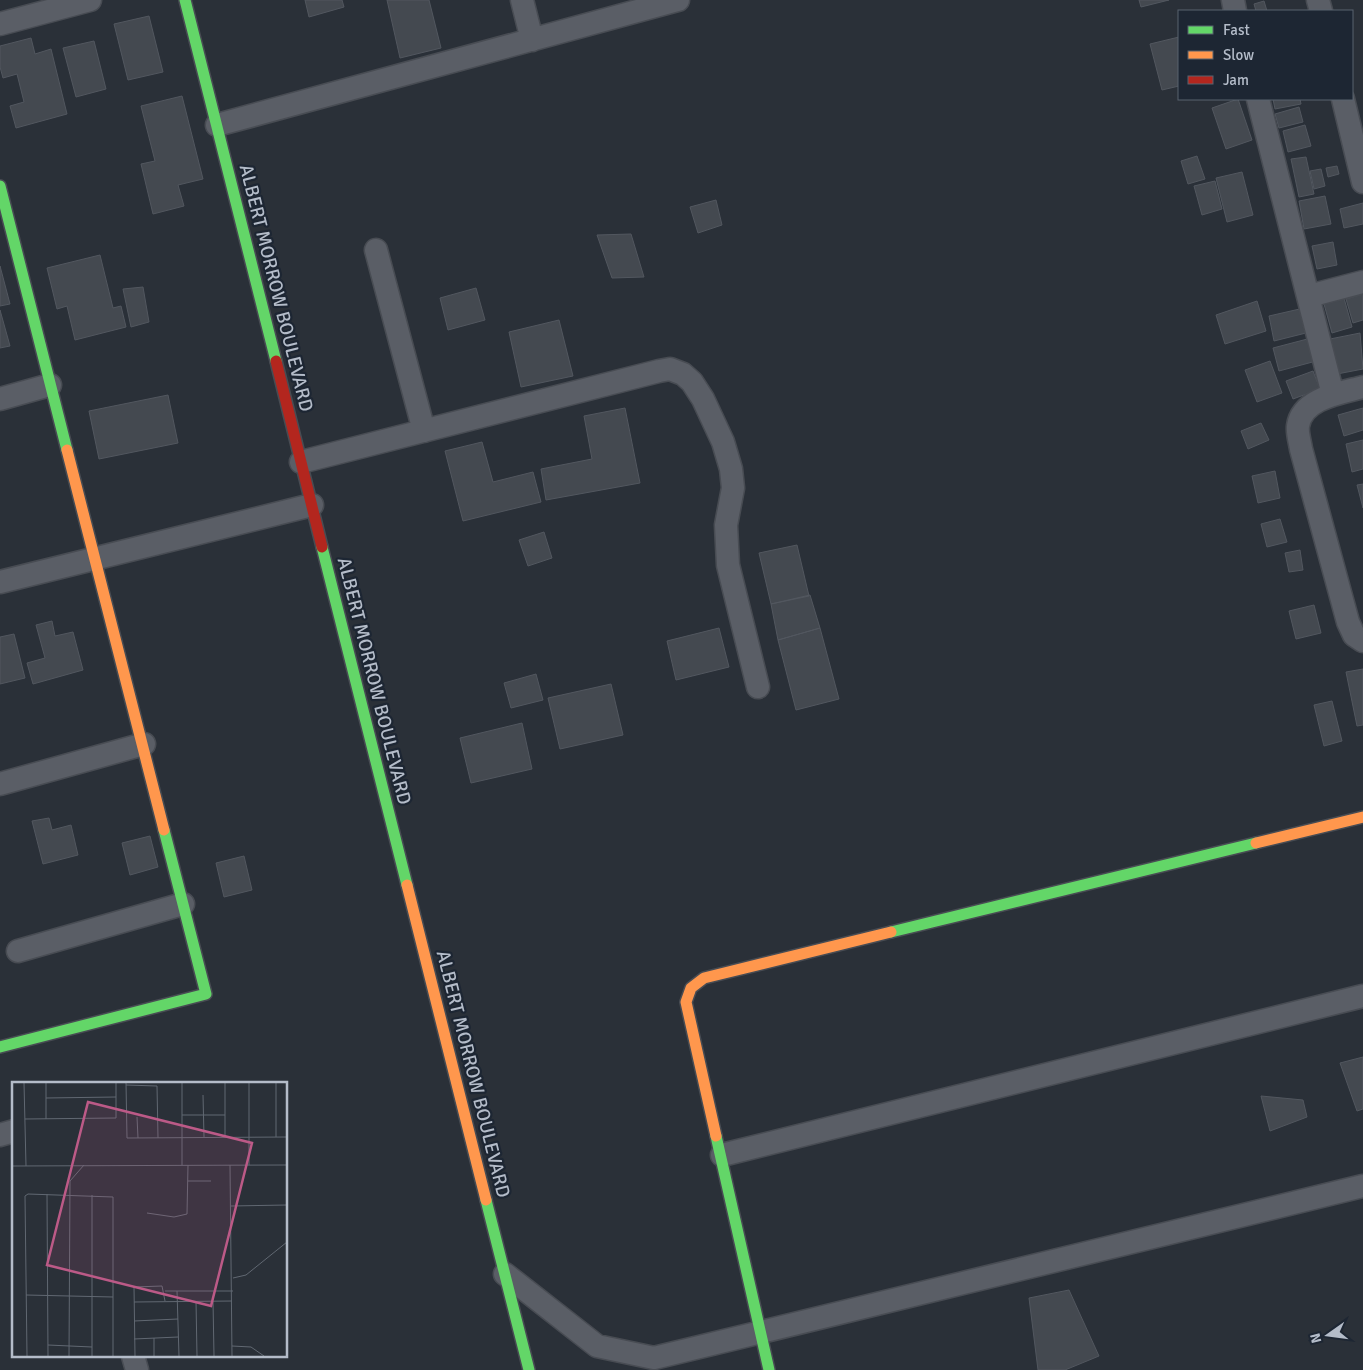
<svg xmlns="http://www.w3.org/2000/svg" width="1363" height="1370" font-family="Signika,sans-serif">
  <style>
    .building { fill: #444950; stroke: #52575f }
    .lines { fill: none; stroke-linecap: round; stroke-linejoin: round }
    .street-casing { stroke: #484c53; stroke-width: 25 }
    .fast-casing { stroke: #484c53; stroke-width: 14 }
    .slow-casing { stroke: #484c53; stroke-width: 14 }
    .jam-casing { stroke: #484c53; stroke-width: 14 }
    .street { stroke: #5a5e66; stroke-width: 22 }
    .fast { stroke: #63d668; stroke-width: 11 }
    .slow { stroke: #ff974d; stroke-width: 11 }
    .jam { stroke: #b3261e; stroke-width: 11 }
    .labels { text-anchor: middle; dominant-baseline: central; stroke-width: 4.5; stroke-linejoin: round; paint-order: stroke }
    .street-label { font-size: 19px; fill: #b4bcc9; stroke: #1d2633 }
    .inset-road { fill: none; stroke: #616872; stroke-width: 1 }
    .view { fill: #bc5a87; fill-opacity: 0.15; stroke: #bc5a87; stroke-width: 2.5 }
    .inset-edge { fill: none; stroke: #b4bcc9; stroke-width: 2.5 }
  </style>
  <rect width="100%" height="100%" fill="#2a3038"/>
  <!-- building -->
  <path class="building" d="M305 0H342L344 7 309 17Z
    M387 0H429L441 48 400 58Z
    M1139 0H1169L1141 7Z
    M1264 1 1267 11H1256L1254 4Z
    M149 16 163 72 128 80 114 24Z
    M1179 37V86L1162 90 1150 44Z
    M31 38 35 54 51 49 67 114 16 128 10 106 24 102 17 74 3 78 0 67V46Z
    M94 41 106 89 76 97 63 48Z
    M182 96 203 179 178 185 184 206 153 214 141 164 155 161 141 106Z
    M1238 99 1252 140 1226 149 1212 108Z
    M1273 99H1300L1301 104 1275 109Z
    M1299 107 1303 122 1279 128 1275 114Z
    M1305 125 1311 146 1288 152 1283 131Z
    M1197 156 1205 179 1188 184 1181 161Z
    M1306 157 1314 194 1299 197 1291 159Z
    M1337 166 1339 174 1328 177 1326 168Z
    M1321 169 1325 186 1314 189 1310 171Z
    M1242 172 1253 215 1227 222 1216 178Z
    M1215 181 1222 209 1202 215 1194 186Z
    M1325 196 1331 224 1304 229 1299 201Z
    M716 200 722 225 698 233 690 207Z
    M1363 203V224L1344 228 1340 209Z
    M631 234 644 277 612 278 597 235Z
    M1333 242 1337 265 1317 269 1312 246Z
    M100 255 113 308 121 306 126 327 75 340 67 306 57 309 47 268Z
    M0 266 10 304 0 306Z
    M143 287 149 322 131 327 123 289Z
    M476 288 485 320 448 330 440 298Z
    M1363 294V320L1353 323 1346 299Z
    M1344 298 1352 327 1332 333 1324 304Z
    M1257 301 1266 331 1225 344 1216 315Z
    M1304 308 1310 332 1274 341 1269 316Z
    M0 310 10 346 0 348Z
    M559 320 573 376 521 387 509 332Z
    M1360 333 1363 369 1337 374 1330 339Z
    M1315 337 1320 360 1279 371 1273 348Z
    M1270 361 1282 393 1257 402 1245 370Z
    M1313 371 1320 389 1293 399 1286 381Z
    M168 395 178 443 99 459 89 411Z
    M625 408 640 483 546 500 541 469 592 459 584 416Z
    M1363 408V430L1344 436 1338 415Z
    M1261 423 1269 440 1248 449 1241 431Z
    M1363 440V469L1352 472 1346 444Z
    M482 442 493 482 533 472 541 502 463 521 445 451Z
    M1275 471 1280 498 1258 503 1252 476Z
    M1363 484V508L1357 485Z
    M1280 519 1287 542 1267 547 1261 524Z
    M544 532 552 558 528 566 519 540Z
    M797 545 809 596 771 604 759 553Z
    M1300 550 1303 570 1289 572 1285 553Z
    M810 595 820 628 778 640 771 604Z
    M1314 605 1321 633 1296 639 1289 611Z
    M52 621 55 636 73 632 83 670 33 684 27 663 45 658 36 625Z
    M719 628 729 667 676 680 667 641Z
    M820 628 839 699 796 710 778 640Z
    M14 634 25 678 0 684V637Z
    M1363 669V725L1357 726 1346 672Z
    M536 674 543 700 511 708 504 683Z
    M611 684 623 735 560 749 548 698Z
    M1332 701 1342 741 1324 746 1314 705Z
    M522 723 532 769 471 783 460 738Z
    M49 818 52 830 71 825 78 855 43 864 32 821Z
    M150 836 158 867 130 875 122 843Z
    M244 856 252 890 224 897 216 863Z
    M1363 1057V1109L1357 1111 1340 1063Z
    M1261 1096 1303 1100 1307 1117 1270 1131Z
    M1069 1290 1099 1356 1065 1370H1038L1029 1298Z"/>
  <g class="lines">
    <!-- street casing -->
    <g class="street-casing">
      <path id="street" d="M522 0 532 40
        M1233 0 1235 11
        M1318 0 1321 11
        M0 24 90 0
        M1258 99 1333 395
        M1343 99 1363 182
        M217 125 678 0
        M376 250 424 431
        M1309 296 1363 282
        M1363 387C1341 393 1302 398 1298 426 1297 433 1300 442 1301 449L1348 622 1354 635 1363 641
        M0 399 50 385
        M301 462 659 371 670 369 683 374 692 382 703 399 723 442 731 469 733 488 726 525 728 565 758 687
        M0 582 312 505
        M0 784 144 744
        M18 951 183 904
        M0 1135 14 1131
        M722 1155 1363 996
        M505 1274 597 1346 654 1358 1363 1186
        M133 1356 137 1370"/>
    </g>
    <!-- fast casing -->
    <g class="fast-casing">
      <path id="fast" d="M185 0 276 361
        M0 186 67 450
        M322 547 407 885
        M891 932 1256 843
        M0 1047 206 994 164 830
        M716 1136 769 1370
        M486 1200 529 1370"/>
    </g>
    <!-- slow casing -->
    <g class="slow-casing">
      <path id="slow" d="M67 450 164 830
        M1256 843 1363 817
        M407 885 486 1200
        M716 1136 686 1002 691 988 704 978 891 932"/>
    </g>
    <!-- jam casing -->
    <g class="jam-casing">
      <path id="jam" d="M276 361 322 547"/>
    </g>
    <!-- street -->
    <use href="#street" class="street"/>
    <!-- fast -->
    <use href="#fast" class="fast"/>
    <!-- slow -->
    <use href="#slow" class="slow"/>
    <!-- jam -->
    <use href="#jam" class="jam"/>
  </g>
  <g class="labels">
    <!-- street labels -->
    <g class="street-label">
      <text transform="translate(276 288) rotate(76)">ALBERT MORROW BOULEVARD</text>
      <text transform="translate(374 681) rotate(76)">ALBERT MORROW BOULEVARD</text>
      <text transform="translate(473 1074) rotate(76)">ALBERT MORROW BOULEVARD</text>
    </g>
  </g>
  <!-- overview -->
  <g transform="translate(12 1082)">
    <rect width="275" height="275" fill="#2a3038"/>
    <path class="inset-road" d="M12 1 14 84M34 1V37M114 1 115 56 275 55M170 1V83M237 1V83M264 1V55M114 3 145 4 146 56M191 13 192 55M34 16 104 15M170 33H213M125 35 126 56M13 37 104 36V1M213 55V1M218 83 220 274M0 84 275 83M176 99H199M35 112 36 274M80 113V274M219 124 275 123M135 131 162 135 175 132 176 83M221 196 234 193 275 160M153 209H221M165 209 167 274M14 213 101 215M184 219 185 274M201 219 202 274M122 220 220 219M122 239 166 237M142 256V274M122 257 166 255M36 263 80 265M220 264 239 265 252 274M15 274 13 114 16 112 101 115V274M57 274 58 99 72 83M123 274 122 205 150 204 153 219"/>
    <path class="view" d="M76 20 240 61 199 224 35 183Z"/>
    <rect width="275" height="275" class="inset-edge"/>
  </g>
  <!-- legend -->
  <rect x="1178" y="10" width="175" height="90" fill="#1d2633" stroke="#59626f"/>
  <rect x="1188" y="26" width="25" height="8" fill="#63d668" stroke="#59626f"/>
  <text x="1223" y="35" font-size="15" fill="#b4bcc9">Fast</text>
  <rect x="1188" y="51" width="25" height="8" fill="#ff974d" stroke="#59626f"/>
  <text x="1223" y="60" font-size="15" fill="#b4bcc9">Slow</text>
  <rect x="1188" y="76" width="25" height="8" fill="#b3261e" stroke="#59626f"/>
  <text x="1223" y="85" font-size="15" fill="#b4bcc9">Jam</text>
  <!-- north arrow -->
  <g transform="translate(1328 1335) rotate(256)" stroke="#1d2633" stroke-width="4" paint-order="stroke">
  <path d="M0-4L9 19L0 12L-9 19Z" fill="#b4bcc9"/>
  <text y="-8" font-size="14" font-weight="bold" text-anchor="middle" fill="#b4bcc9">N</text>
  </g>
</svg>
